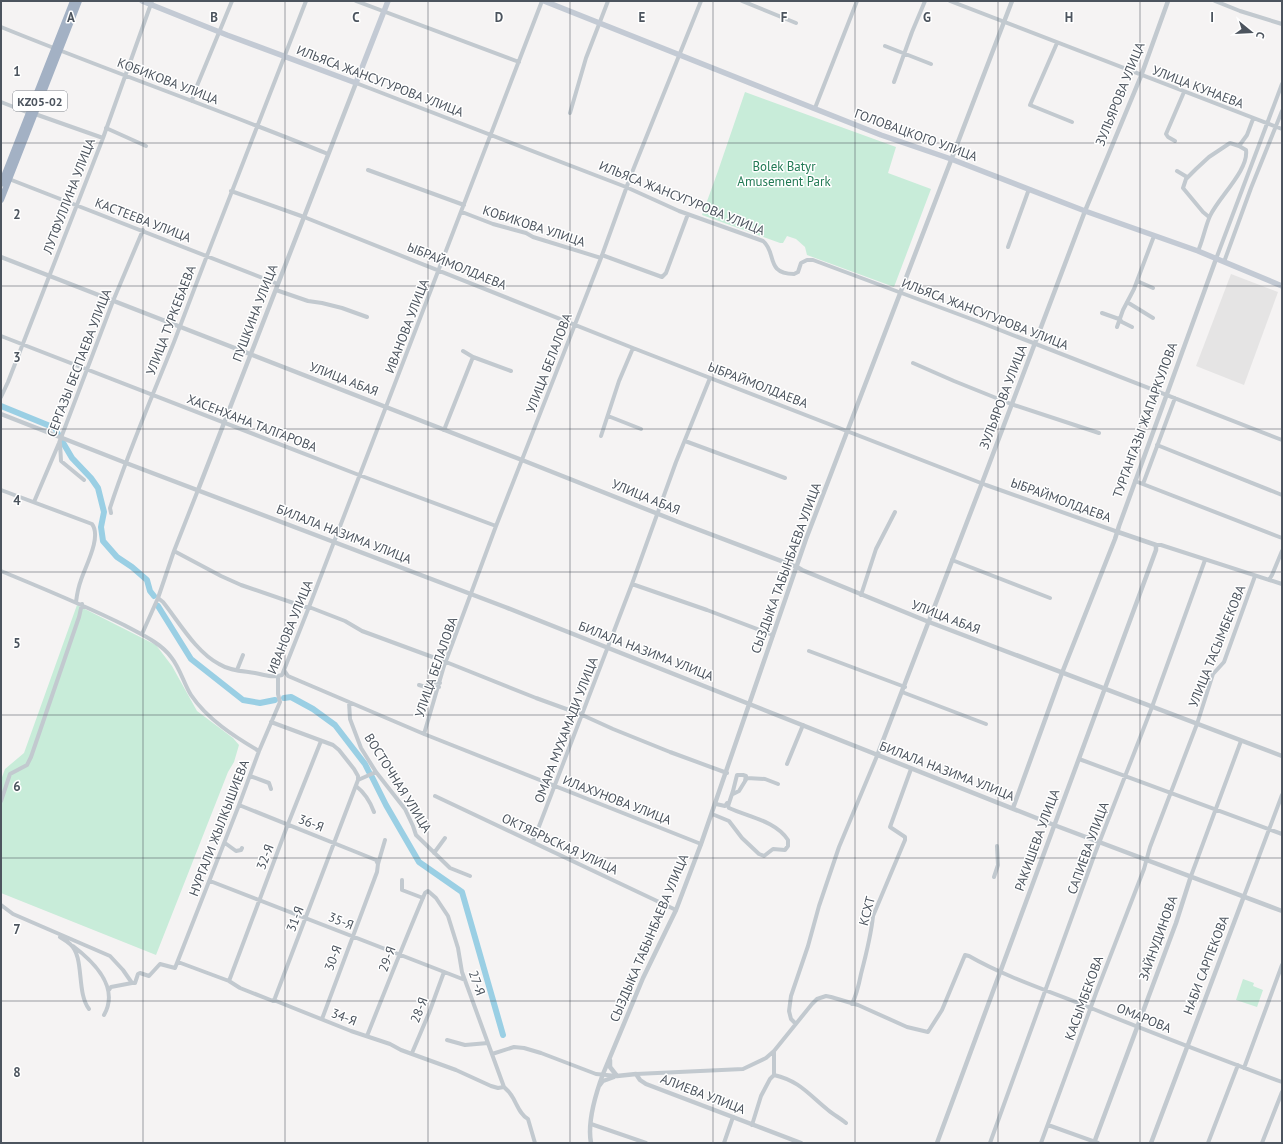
<svg xmlns="http://www.w3.org/2000/svg" width="1283" height="1144" font-family="'PT Sans',sans-serif">
  <style>
    .education { fill: #e5e4e4 }
    .green { fill: #c8ecd9 }
    .lines { fill: none; stroke-linecap: round; stroke-linejoin: round }
    .river { stroke: #9acfe4; stroke-width: 6 }
    .minor { stroke: #c2c9cf; stroke-width: 4 }
    .tertiary { stroke: #c2c9cf; stroke-width: 4.5 }
    .secondary { stroke: #c3cad4; stroke-width: 5.5 }
    .trunk { stroke: #a3b1c4; stroke-width: 6 }
    .grid { fill: none; stroke: #4c545e; stroke-width: 1; stroke-opacity: 0.55 }
    .labels { text-anchor: middle; dominant-baseline: central; stroke-width: 3; stroke-linejoin: round; paint-order: stroke }
    .shield { fill: #fff; stroke: #82878e; stroke-width: 1 }
    .shield-label { font-size: 12px; font-weight: bold; fill: #4c545e }
    .street-label { font-size: 13px; fill: #4c545e; stroke: #fff }
    .park-label { font-size: 13px; fill: #237a55; stroke: #fff }
    .grid-label { font-size: 13px; text-anchor: middle; font-weight: bold; fill: #4c545e; stroke: #fff; stroke-width: 3; stroke-linejoin: round; paint-order: stroke }
  </style>
  <rect width="100%" height="100%" fill="#f5f3f3"/>
  <!-- education -->
  <path class="education" d="M1231 274 1278 292 1244 385 1196 366Z"/>
  <!-- green -->
  <path class="green" d="M745 92 896 147 888 173 931 189 894 287 807 255 805 247 796 239 787 236 783 243H780L702 215 718 171Z
    M77 605 156 645 172 666 197 711 233 738 239 745 234 762 228 772 156 955 1 893V780L5 769 24 753Z
    M1243 979 1254 983 1253 986 1263 990 1257 1007 1236 1000Z"/>
  <g class="lines">
    <!-- river -->
    <path class="river" d="M1 406 55 428 58 434
      M62 441 72 458 91 478 98 488 104 512 101 527 103 541 117 557 132 567 147 580 150 591 154 596
      M158 606 191 659 243 700 260 703 275 700
      M284 698 291 697 313 709 335 725 365 764 369 772
      M372 777 386 805 419 862 462 892 503 1035"/>
    <!-- minor -->
    <path class="minor" d="M356 1 519 62
      M742 1 796 23
      M950 1 1282 129
      M1215 1 1240 11 1282 24
      M1 27C109 71 220 110 328 154
      M1057 43 1030 105 1072 122
      M885 46 931 64
      M894 82 912 32 925 1
      M356 83 626 187 679 211 763 241C777 252 765 274 794 274L798 272 801 263 807 260H813L982 323 1282 440
      M192 101 194 93 232 1
      M1 102 29 113
      M815 108 857 1
      M570 113 586 58 608 1
      M35 114 103 138
      M106 128 146 146
      M1175 141 1168 137 1166 134 1184 92
      M368 170 464 205
      M1177 171 1187 177
      M9 179 278 284
      M231 191 304 217 633 348 986 485 1118 532
      M462 212 493 224 526 233 533 237 601 258
      M1209 217 1203 212 1183 188 1186 179 1196 169 1209 157 1230 143 1239 146
      M1008 247 1029 189
      M1198 251C1203 240 1205 227 1210 216 1218 198 1249 170 1246 150L1239 146 1247 135 1253 119
      M602 255 662 277 666 273 688 214
      M1216 259 1282 84
      M1224 262 1251 188 1282 111
      M1137 281 1153 288
      M276 290 308 301 322 303 342 308 367 317
      M1127 302 1153 318
      M1102 313 1119 319 1122 322 1132 327
      M1117 327 1123 310 1134 289 1154 236
      M1 336 359 475 496 526
      M463 351 473 357
      M913 363 954 381 1011 404 1099 433
      M1 397 8 382 103 138 152 1
      M608 416 641 429
      M444 430 473 357 511 371
      M601 436 619 381 633 348
      M685 441 785 478
      M60 443 61 461 84 480
      M1157 445 1282 495
      M1135 481 1282 538
      M1143 484 1175 398
      M1 490 92 524C102 537 85 567 81 580 78 588 77 594 76 602
      M34 502 59 443 113 301 143 230
      M111 513 110 508C128 452 152 397 174 342 217 228 262 115 306 1
      M1156 545H1161L1282 584
      M174 551 221 576 241 585 305 607H309L345 621 362 631 381 638 446 662 536 698 580 714 613 729 670 752 727 773
      M952 560 1050 598
      M1 571C42 588 84 605 124 625 140 634 160 642 171 657 180 668 184 684 191 695 207 719 235 737 259 751
      M1269 580 1272 575 1282 551
      M632 584 707 610 773 635
      M861 595 876 549 895 512
      M158 598 163 602C179 622 196 652 219 664 230 671 243 671 255 673 265 675 272 678 282 675L309 607 542 1
      M142 634 158 598 174 551 198 490
      M809 651 905 687
      M237 670 243 655
      M284 670 288 676 424 734 701 844
      M419 685 429 688 439 687
      M426 687 430 682 440 683
      M902 692 986 724
      M349 702 350 719 361 748 376 772 405 809 413 826 416 835 450 868 470 876
      M271 722 333 745 339 750 354 769 358 776V780L275 998 273 1001
      M424 734 444 666 496 526 601 258 631 175 701 1
      M1079 759 1282 834
      M787 764 803 725
      M250 776 269 783 271 789
      M358 780 376 772
      M356 786C365 793 370 801 374 812
      M733 794 739 791 747 778 765 779 778 784
      M435 796 676 910
      M1 801 10 774 27 765 31 757 79 617 82 604
      M716 804 725 806 727 803
      M239 805 376 860
      M712 814 729 821 742 838 759 854 764 856 773 849 785 850 788 846V840C776 821 749 817 729 808L728 806 733 791 737 775H743L746 776 745 781
      M533 842 632 584 676 462 710 378
      M225 843 236 851 241 850 242 848
      M434 853 445 838
      M378 864 385 840
      M1191 876 1241 741
      M994 877 998 865 997 846
      M402 880V890L423 898
      M210 881 465 980
      M1244 896 1282 795
      M1 905 13 914 110 956 123 970 132 983H135L138 974 140 973 149 976 160 964 175 968 239 805 259 751 280 702 278 694V676
      M60 937C63 939 67 941 70 944 85 957 76 992 89 1009
      M73 946C94 962 120 987 104 1015
      M178 962 229 981 240 988 273 1001H276L351 1031 390 1044 401 1050 456 1070 491 1086 498 1088 504 1087
      M229 981 288 824 321 741
      M109 990 111 987 132 983
      M852 1004C857 994 859 984 861 974 866 955 871 936 873 916L905 840V837L890 827 911 769
      M322 1019 377 872 378 864 376 860
      M795 1023 791 1019 789 1011 791 996 808 946 819 906 839 847 877 756
      M367 1036C386 988 405 940 425 893L428 891 436 898 448 916 458 948 462 972 504 1087 508 1091
      M447 1040 465 1045 488 1043
      M412 1053 429 1013 444 972
      M492 1054 514 1047 524 1048 541 1053 596 1074 617 1076
      M1244 1068 1282 965
      M636 1074 743 1069 766 1058 774 1051 812 1004 817 999 826 996 831 997 858 1005 907 1027 928 1032 942 1010 965 955 969 956C1004 976 1043 989 1081 1004 1147 1031 1215 1057 1282 1082
      M774 1075C800 1081 809 1095 828 1110 834 1115 840 1118 846 1123
      M600 1085 603 1081 614 1077
      M506 1089C516 1097 517 1113 528 1119L535 1143
      M591 1124 646 1143
      M752 1125 761 1096 770 1079 774 1075V1051
      M1048 1125 1098 1143
      M724 1143 733 1117
      M990 1143 1094 856 1152 707 1205 560
      M1041 1143 1096 993 1144 869 1150 847 1197 724 1213 674 1224 662 1255 576
      M1208 1143 1238 1065
      M1262 1143 1282 1092"/>
    <!-- tertiary -->
    <path class="tertiary" d="M1 257 522 460 681 523 797 567 802 570 929 622 1282 756
      M1 414 126 463 505 607 1054 825 1282 911
      M198 490 356 83
      M877 756 982 483 1085 211 1141 76 1168 1
      M1013 808 1062 673 1115 539 1119 526 1216 259
      M610 1060V1067L617 1076 636 1074 640 1080 646 1084 801 1143
      M591 1143C587 1122 596 1093 603 1074L643 978 676 910 701 844 806 539 1012 1
      M937 1143 1156 550V545L1118 532
      M1094 1143 1176 923 1191 876
      M1151 1143 1244 896"/>
    <!-- secondary -->
    <path class="secondary" d="M142 1 227 35 356 83 388 1
      M544 1 881 135 951 159 1085 211 1198 251 1282 286"/>
    <!-- trunk -->
    <path class="trunk" d="M1 184 73 1
      M1 200 79 1"/>
  </g>
  <!-- grid -->
  <path class="grid" d="M143 1V1143M285 1V1143M428 1V1143M570 1V1143M713 1V1143M855 1V1143M998 1V1143M1140 1V1143M1 143H1282M1 286H1282M1 429H1282M1 572H1282M1 715H1282M1 858H1282M1 1001H1282"/>
  <g class="labels">
    <!-- shield labels -->
    <rect class="shield" x="13" y="91" width="54" height="20" rx="3"/>
    <g class="shield-label">
      <text x="40" y="101">KZ05-02</text>
    </g>
    <!-- street labels -->
    <g class="street-label">
      <text transform="translate(168 81) rotate(21)">КОБИКОВА УЛИЦА</text>
      <text transform="translate(380 81) rotate(21)">ИЛЬЯСА ЖАНСУГУРОВА УЛИЦА</text>
      <text transform="translate(1198 87) rotate(21)">УЛИЦА КУНАЕВА</text>
      <text transform="translate(1120 94) rotate(-68)">ЗУЛЬЯРОВА УЛИЦА</text>
      <text transform="translate(916 135) rotate(20)">ГОЛОВАЦКОГО УЛИЦА</text>
      <text transform="translate(69 196) rotate(-69)">ЛУТФУЛЛИНА УЛИЦА</text>
      <text transform="translate(682 198) rotate(22)">ИЛЬЯСА ЖАНСУГУРОВА УЛИЦА</text>
      <text transform="translate(143 220) rotate(21)">КАСТЕЕВА УЛИЦА</text>
      <text transform="translate(534 226) rotate(18)">КОБИКОВА УЛИЦА</text>
      <text transform="translate(457 266) rotate(22)">ЫБРАЙМОЛДАЕВА</text>
      <text transform="translate(255 313) rotate(-69)">ПУШКИНА УЛИЦА</text>
      <text transform="translate(985 314) rotate(21)">ИЛЬЯСА ЖАНСУГУРОВА УЛИЦА</text>
      <text transform="translate(171 320) rotate(-69)">УЛИЦА ТУРКЕБАЕВА</text>
      <text transform="translate(407 326) rotate(-69)">ИВАНОВА УЛИЦА</text>
      <text transform="translate(79 363) rotate(-69)">СЕРГАЗЫ БЕСПАЕВА УЛИЦА</text>
      <text transform="translate(549 363) rotate(-69)">УЛИЦА БЕЛАЛОВА</text>
      <text transform="translate(344 379) rotate(21)">УЛИЦА АБАЯ</text>
      <text transform="translate(758 385) rotate(21)">ЫБРАЙМОЛДАЕВА</text>
      <text transform="translate(1003 397) rotate(-69)">ЗУЛЬЯРОВА УЛИЦА</text>
      <text transform="translate(1145 420) rotate(-70)">ТУРГАНГАЗЫ ЖАПАРКУЛОВА</text>
      <text transform="translate(252 423) rotate(21)">ХАСЕНХАНА ТАЛГАРОВА</text>
      <text transform="translate(646 497) rotate(22)">УЛИЦА АБАЯ</text>
      <text transform="translate(1061 500) rotate(20)">ЫБРАЙМОЛДАЕВА</text>
      <text transform="translate(344 534) rotate(21)">БИЛАЛА НАЗИМА УЛИЦА</text>
      <text transform="translate(786 568) rotate(-70)">СЫЗДЫКА ТАБЫНБАЕВА УЛИЦА</text>
      <text transform="translate(946 617) rotate(21)">УЛИЦА АБАЯ</text>
      <text transform="translate(290 627) rotate(-68)">ИВАНОВА УЛИЦА</text>
      <text transform="translate(1217 646) rotate(-68)">УЛИЦА ТАСЫМБЕКОВА</text>
      <text transform="translate(646 651) rotate(21)">БИЛАЛА НАЗИМА УЛИЦА</text>
      <text transform="translate(436 667) rotate(-71)">УЛИЦА БЕЛАЛОВА</text>
      <text transform="translate(566 730) rotate(-69)">ОМАРА МУХАМАДИ УЛИЦА</text>
      <text transform="translate(947 771) rotate(21)">БИЛАЛА НАЗИМА УЛИЦА</text>
      <text transform="translate(398 783) rotate(58)">ВОСТОЧНАЯ УЛИЦА</text>
      <text transform="translate(617 800) rotate(21)">ИЛАХУНОВА УЛИЦА</text>
      <text transform="translate(311 823) rotate(21)">36-Я</text>
      <text transform="translate(219 828) rotate(-69)">НУРГАЛИ ЖЫЛКЫШИЕВА</text>
      <text transform="translate(1037 840) rotate(-70)">РАКИШЕВА УЛИЦА</text>
      <text transform="translate(560 844) rotate(25)">ОКТЯБРЬСКАЯ УЛИЦА</text>
      <text transform="translate(1088 848) rotate(-70)">САПИЕВА УЛИЦА</text>
      <text transform="translate(265 857) rotate(-69)">32-Я</text>
      <text transform="translate(867 911) rotate(-75)">КСХТ</text>
      <text transform="translate(295 919) rotate(-69)">31-Я</text>
      <text transform="translate(341 921) rotate(22)">35-Я</text>
      <text transform="translate(649 938) rotate(-67)">СЫЗДЫКА ТАБЫНБАЕВА УЛИЦА</text>
      <text transform="translate(1158 938) rotate(-70)">ЗАЙНУДИНОВА</text>
      <text transform="translate(333 958) rotate(-69)">30-Я</text>
      <text transform="translate(387 959) rotate(-70)">29-Я</text>
      <text transform="translate(1206 965) rotate(-69)">НАБИ САРПЕКОВА</text>
      <text transform="translate(477 983) rotate(70)">27-Я</text>
      <text transform="translate(1084 998) rotate(-70)">КАСЫМБЕКОВА</text>
      <text transform="translate(419 1010) rotate(-69)">28-Я</text>
      <text transform="translate(344 1017) rotate(21)">34-Я</text>
      <text transform="translate(1144 1018) rotate(22)">ОМАРОВА</text>
      <text transform="translate(703 1094) rotate(21)">АЛИЕВА УЛИЦА</text>
    </g>
    <!-- park labels -->
    <g class="park-label">
      <text x="784" y="166">Bolek Batyr<tspan x="784" dy="15">Amusement Park</tspan></text>
    </g>
  </g>
  <g class="grid-label">
    <text x="71" y="22">A</text>
    <text x="214" y="22">B</text>
    <text x="356" y="22">C</text>
    <text x="499" y="22">D</text>
    <text x="642" y="22">E</text>
    <text x="784" y="22">F</text>
    <text x="927" y="22">G</text>
    <text x="1069" y="22">H</text>
    <text x="1212" y="22">I</text>
    <text x="17" y="76">1</text>
    <text x="17" y="219">2</text>
    <text x="17" y="362">3</text>
    <text x="17" y="505">4</text>
    <text x="17" y="648">5</text>
    <text x="17" y="791">6</text>
    <text x="17" y="934">7</text>
    <text x="17" y="1077">8</text>
  </g>
  <!-- border -->
  <rect width="1283" height="1144" fill="none" stroke="#4c545e" stroke-width="4"/>
  <!-- north arrow -->
  <g transform="translate(1251 32) rotate(108)" stroke="#ffffff" stroke-width="3" paint-order="stroke">
  <path d="M0-3L7 15L0 10L-7 15Z" fill="#4c545e"/>
  <text y="-6" font-size="11" font-weight="bold" text-anchor="middle" fill="#4c545e">С</text>
  </g>
</svg>
